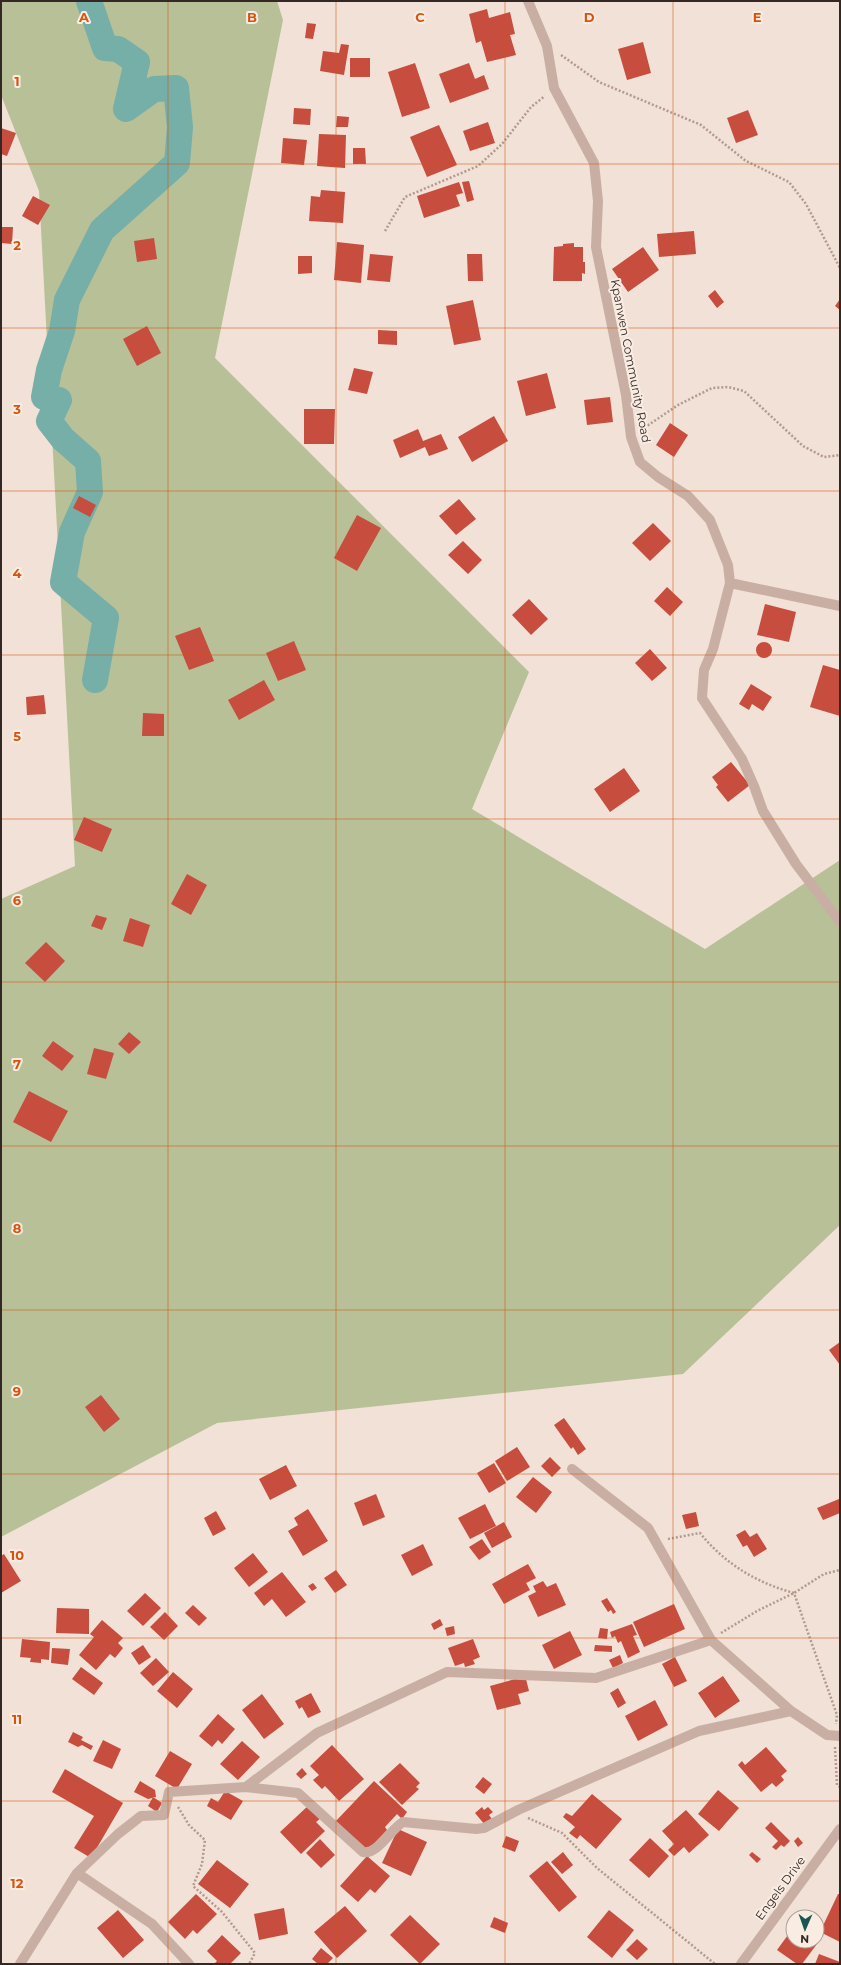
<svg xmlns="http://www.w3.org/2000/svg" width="841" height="1965" font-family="Montserrat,sans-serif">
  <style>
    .green { fill: #b8c097 }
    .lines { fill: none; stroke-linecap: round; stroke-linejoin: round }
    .river { stroke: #76aea8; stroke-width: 26 }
    .building { fill: #c74d3e }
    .path { stroke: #b4998d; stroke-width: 2.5; stroke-dasharray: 2 2; stroke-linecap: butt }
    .minor { stroke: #c9afa3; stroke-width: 10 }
    .tertiary { stroke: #c9afa3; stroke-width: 10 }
    .grid { fill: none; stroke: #d6540e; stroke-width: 1; stroke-opacity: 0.55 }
    .labels { text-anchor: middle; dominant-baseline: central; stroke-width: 4; stroke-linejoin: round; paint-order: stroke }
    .street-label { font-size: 12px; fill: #342825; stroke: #f9ece3 }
    .grid-label { font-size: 13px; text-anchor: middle; font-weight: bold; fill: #d6540e; stroke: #f9ece3; stroke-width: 4; stroke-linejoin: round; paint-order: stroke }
  </style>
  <rect width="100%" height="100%" fill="#f1e1d7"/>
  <!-- green -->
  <path class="green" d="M1 1H277L283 20 215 358 529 672 472 809 705 949 840 860V1225L683 1374 217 1423 1 1537V899L75 866 39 191 1 95Z"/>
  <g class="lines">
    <!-- river -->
    <path class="river" d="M89 1 105 48 118 49 137 62 126 109 154 89 176 88 180 127 177 163 102 230 67 300 62 331 49 370 44 397 59 400 49 421 63 439 88 461 90 492 72 532 63 582 106 618 95 680"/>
  </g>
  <!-- building -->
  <path class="building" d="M487 9 489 18 510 12 515 34 510 35 516 55 487 62 481 41 476 43 469 14Z
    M307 23 316 24 313 39 305 38Z
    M643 42 651 73 627 80 618 49Z
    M341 44 349 45 344 75 320 71 323 51 339 53Z
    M350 58H370V77H350Z
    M415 63 430 108 402 117 388 72Z
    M469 63 475 79 484 75 489 89 450 103 439 74Z
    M294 108 311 109 310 125 293 124Z
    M748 110 758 135 736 143 727 118Z
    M337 116 349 117 348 127H336Z
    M488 122 495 143 470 151 463 131Z
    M439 125 457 165 427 177 410 137Z
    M1 128 16 133 7 156 1 154Z
    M319 134 346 135 345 168 317 166Z
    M283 138 307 140 304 165 281 163Z
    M353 148H365L366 164H353Z
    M469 181 474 200 467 202 462 182Z
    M459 182 463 193 456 195 460 206 424 218 417 196Z
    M321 190 345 192 343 223 309 221 311 196 320 197Z
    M33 196 50 205 38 225 22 216Z
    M1 227H13L12 244 1 243Z
    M694 231 696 254 659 257 657 234Z
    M154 238 157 259 137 262 134 241Z
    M337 242 364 245 361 283 334 280Z
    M574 243V247H583V262H585V274L582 273V281H553L554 247 563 246V244Z
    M643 247 659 270 628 292 612 269Z
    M370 254 393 256 390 282 367 280Z
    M467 254H482L483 281H468Z
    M298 256H312V273L298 274Z
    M715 290 724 302 717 308 708 296Z
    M840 299V310L835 306Z
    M473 300 481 340 454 345 446 306Z
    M147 326 161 353 137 366 123 339Z
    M378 330 397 331V345L378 344Z
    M354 368 373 372 367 394 348 390Z
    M547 373 556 408 526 416 517 381Z
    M610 397 613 422 587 425 584 400Z
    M304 409H335L334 444H304Z
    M494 416 508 441 472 462 458 437Z
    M670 423 688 435 674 457 656 445Z
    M418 429 423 441 441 434 448 449 429 456 425 447 400 458 393 440Z
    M79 496 96 505 90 517 73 508Z
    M459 499 476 519 456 535 439 516Z
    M357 515 381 528 357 571 334 558Z
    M653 523 671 541 650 561 632 543Z
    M463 541 482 560 468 574 448 555Z
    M667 587 683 602 670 616 654 601Z
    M529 599 548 619 531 635 512 615Z
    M765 604 796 612 789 642 757 635Z
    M200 627 214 661 189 670 175 636Z
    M294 641 306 670 278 681 266 653Z
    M756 650a8 8 0 1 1 16 0a8 8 0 1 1-16 0Z
    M650 649 667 668 652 681 635 663Z
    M823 665 840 670V716L810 707Z
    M264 680 275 700 239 720 228 700Z
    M751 684 772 697 763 711 752 704 749 710 739 704Z
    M44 695 46 714 27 715 26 697Z
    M143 713 164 714V736H142Z
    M731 762 750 785 728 802 716 787 718 785 712 777Z
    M624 768 640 791 610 812 594 789Z
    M84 817 112 829 102 852 74 840Z
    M187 874 207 885 191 915 171 904Z
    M96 915 107 918 102 930 91 926Z
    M130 918 150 925 143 947 123 941Z
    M46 942 65 961 45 982 25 963Z
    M129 1032 141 1042 129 1054 118 1044Z
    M53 1041 74 1056 62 1071 42 1056Z
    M94 1048 114 1053 106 1079 87 1074Z
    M29 1091 68 1111 51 1142 13 1122Z
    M840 1342V1365L829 1350Z
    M101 1395 120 1419 104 1432 85 1407Z
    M564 1418 586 1449 578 1455 573 1447 571 1449 554 1425Z
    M517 1447 530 1467 507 1481 495 1461Z
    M550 1457 561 1468 552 1477 541 1466Z
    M494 1463 506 1483 489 1493 477 1473Z
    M286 1465 297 1486 270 1500 259 1479Z
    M533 1477 552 1492 536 1513 516 1497Z
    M376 1494 385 1517 363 1526 354 1503Z
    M839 1499 840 1513 823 1520 817 1508Z
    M485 1504 496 1526 470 1539 458 1518Z
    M308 1509 328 1541 303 1556 288 1531 298 1525 294 1518Z
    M216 1511 226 1529 213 1536 204 1518Z
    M696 1512 699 1526 686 1529 682 1515Z
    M504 1522 512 1537 492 1548 484 1533Z
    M745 1530 750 1537 757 1533 767 1549 754 1557 747 1545 743 1547 736 1535Z
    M482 1539 491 1552 479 1560 469 1547Z
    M423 1544 433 1565 412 1576 401 1555Z
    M253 1553 268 1572 249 1587 234 1568Z
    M4 1554 21 1581 1 1593V1556Z
    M528 1564 536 1578 526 1583 530 1590 504 1604 492 1584Z
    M336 1570 347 1585 335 1593 324 1578Z
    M282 1572 306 1602 286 1617 272 1599 264 1606 254 1593Z
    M543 1581 547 1587 556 1583 566 1605 538 1617 528 1596 536 1592 533 1586Z
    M313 1583 317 1588 312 1591 308 1586Z
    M145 1593 161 1608 143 1626 127 1611Z
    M607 1598 616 1612 613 1614 611 1610 608 1612 601 1601Z
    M674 1604 685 1629 644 1647 633 1622Z
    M193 1605 207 1618 199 1626 185 1613Z
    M57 1608 89 1609V1634L56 1633Z
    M165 1612 178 1626 164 1640 150 1627Z
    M440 1619 443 1625 434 1630 431 1624Z
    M102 1620 123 1638 118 1643 123 1648 115 1658 110 1654 96 1670 79 1655 94 1637 90 1634Z
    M632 1624 637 1635 633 1636 640 1652 628 1658 621 1641 618 1643 615 1636 612 1638 610 1632Z
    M454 1626 455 1634 447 1636 445 1628Z
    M600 1628 608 1629 607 1639 598 1638Z
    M570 1631 582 1655 554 1669 542 1645Z
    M22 1639 50 1642 49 1660 41 1659V1663L30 1662 31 1658 20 1657Z
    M473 1639 480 1657 473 1660 475 1664 465 1667 464 1663 455 1666 448 1648Z
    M143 1645 151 1657 139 1665 131 1653Z
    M595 1645 612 1646V1652L594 1651Z
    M52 1648 70 1649 68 1665 51 1663Z
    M620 1655 623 1663 613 1668 609 1660Z
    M675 1657 687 1681 674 1687 662 1664Z
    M156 1658 169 1672 153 1686 140 1673Z
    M81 1667 103 1683 94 1695 72 1679Z
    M173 1672 193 1689 177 1708 157 1691Z
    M723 1676 740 1701 715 1718 698 1693Z
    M522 1677 526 1679 529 1691 518 1694 521 1704 497 1710 490 1686Z
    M618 1688 626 1703 618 1708 610 1693Z
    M311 1693 321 1712 308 1718 302 1707 299 1709 295 1701Z
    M262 1694 284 1724 264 1739 242 1710Z
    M655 1700 668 1725 638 1741 625 1716Z
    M218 1714 235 1729 222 1744 218 1740 212 1747 199 1736Z
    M73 1732 83 1737 81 1740 93 1746 91 1750 82 1745 78 1747 68 1742Z
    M103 1740 121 1749 112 1769 93 1761Z
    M242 1741 260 1757 238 1780 220 1764Z
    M332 1745 364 1779 339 1801 325 1786 322 1789 313 1780 319 1775 310 1766Z
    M766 1747 787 1771 781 1776 784 1780 776 1787 772 1783 761 1792 738 1765 742 1761 745 1765Z
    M170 1751 192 1764 177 1789 155 1776Z
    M400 1763 420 1783 416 1787 419 1789 402 1805 379 1782Z
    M302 1768 307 1774 301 1779 296 1774Z
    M65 1769 123 1803 91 1858 74 1848 94 1816 52 1792Z
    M483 1777 492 1784 484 1794 475 1787Z
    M140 1781 155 1790 156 1797 148 1799 134 1792Z
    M374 1781 407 1812 402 1819 397 1814 385 1827 387 1830 367 1851 335 1822Z
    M718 1790 739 1808 719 1831 698 1814Z
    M225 1791 243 1801 231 1820 207 1806 211 1798 218 1802Z
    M592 1794 622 1819 596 1849 580 1835 577 1839 569 1833 575 1827 563 1817 566 1813 572 1816Z
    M153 1797 162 1803 157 1812 148 1806Z
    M309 1805 321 1818 316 1822 325 1831 301 1854 280 1832Z
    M482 1807 484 1810 488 1807 493 1812 489 1815 492 1819 485 1825 475 1813Z
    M686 1810 709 1835 689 1853 684 1847 674 1856 668 1850 674 1844 662 1831Z
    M771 1822 790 1841 784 1847 781 1845 776 1850 772 1847 778 1841 765 1828Z
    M398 1829 427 1842 411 1876 382 1863Z
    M506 1836 519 1841 515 1852 502 1847Z
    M798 1837 803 1843 798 1847 794 1841Z
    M650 1838 669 1856 649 1878 629 1860Z
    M320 1839 335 1855 321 1868 306 1853Z
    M563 1852 573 1865 562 1874 551 1862Z
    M752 1852 761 1859 757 1863 749 1855Z
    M367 1856 390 1876 375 1893 370 1889 358 1902 340 1886Z
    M217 1860 249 1884 230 1908 198 1884Z
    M547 1861 577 1897 559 1912 529 1876Z
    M196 1894 217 1914 197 1934 193 1930 185 1939 168 1922Z
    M838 1894H840V1942L820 1932Z
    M345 1906 367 1931 337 1958 314 1932Z
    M284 1908 288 1934 259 1940 254 1914Z
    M118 1910 144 1940 123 1958 97 1928Z
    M609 1910 634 1930 612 1958 587 1937Z
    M410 1915 440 1944 420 1964 390 1935Z
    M494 1917 508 1923 505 1933 490 1927Z
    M793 1928V1941H813L817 1944 802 1964H797L777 1950Z
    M222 1935 241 1953 230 1964H214L217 1961 207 1951Z
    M637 1939 648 1949 637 1960 626 1950Z
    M321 1948 333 1958 327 1964H318L312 1959Z
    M819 1954 840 1962V1964H815Z"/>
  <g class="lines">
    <!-- path -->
    <path class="path" d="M561 55 599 82 701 125 746 161 789 182 806 204 840 268
      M385 231 405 197 478 166 502 144 531 107 545 96
      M641 430 678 405 712 388 728 387 744 391 803 446 824 457 840 455
      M668 1539 700 1533C725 1564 757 1583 794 1593L837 1715 836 1724
      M721 1633 757 1611 794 1593 824 1574 840 1570
      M835 1747 837 1785 840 1787
      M178 1807 189 1825 205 1840 202 1864 193 1886 222 1912 255 1953 249 1964
      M528 1818 562 1833 597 1868 715 1964"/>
    <!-- minor -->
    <path class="minor" d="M528 1 547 46 554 88 594 163 598 201 596 247 626 395 631 437 640 462 658 477 688 496 710 520 728 565 730 583 713 649 704 670 702 698 742 759 754 786 763 811 796 864 840 922
      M730 583 840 606
      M572 1469 648 1528 711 1640 791 1711 827 1735 840 1736
      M246 1787 298 1793 363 1852C377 1855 391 1829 403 1822L476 1829 484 1828 518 1810 699 1731 791 1711
      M77 1873 152 1924 189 1964
      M20 1964 77 1873 118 1834 141 1816 164 1815 169 1792 246 1787 317 1733 447 1672 596 1678 711 1640"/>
    <!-- tertiary -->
    <path class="tertiary" d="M741 1964 840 1829"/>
  </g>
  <!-- grid -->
  <path class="grid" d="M168 1V1964M336 1V1964M505 1V1964M673 1V1964M1 164H840M1 328H840M1 491H840M1 655H840M1 819H840M1 982H840M1 1146H840M1 1310H840M1 1474H840M1 1638H840M1 1801H840"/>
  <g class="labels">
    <!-- street labels -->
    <g class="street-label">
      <text transform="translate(631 361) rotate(79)">Kpanwen Community Road</text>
      <text transform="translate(780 1888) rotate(-54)">Engels Drive</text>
    </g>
  </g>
  <g class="grid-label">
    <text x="84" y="22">A</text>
    <text x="252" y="22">B</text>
    <text x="420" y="22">C</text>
    <text x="589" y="22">D</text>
    <text x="757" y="22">E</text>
    <text x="17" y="86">1</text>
    <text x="17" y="250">2</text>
    <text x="17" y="414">3</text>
    <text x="17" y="578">4</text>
    <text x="17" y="741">5</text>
    <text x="17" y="905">6</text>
    <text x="17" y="1069">7</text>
    <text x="17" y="1233">8</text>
    <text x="17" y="1396">9</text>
    <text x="17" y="1560">10</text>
    <text x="17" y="1724">11</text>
    <text x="17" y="1888">12</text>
  </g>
  <!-- border -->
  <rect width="841" height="1965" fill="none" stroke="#342825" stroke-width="4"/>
  <!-- north arrow -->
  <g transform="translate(805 1929) rotate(182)"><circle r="19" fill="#f9ece3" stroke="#aa9e97"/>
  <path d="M0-3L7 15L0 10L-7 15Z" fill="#1b5551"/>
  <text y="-6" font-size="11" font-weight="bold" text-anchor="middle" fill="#342825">N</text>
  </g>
</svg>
